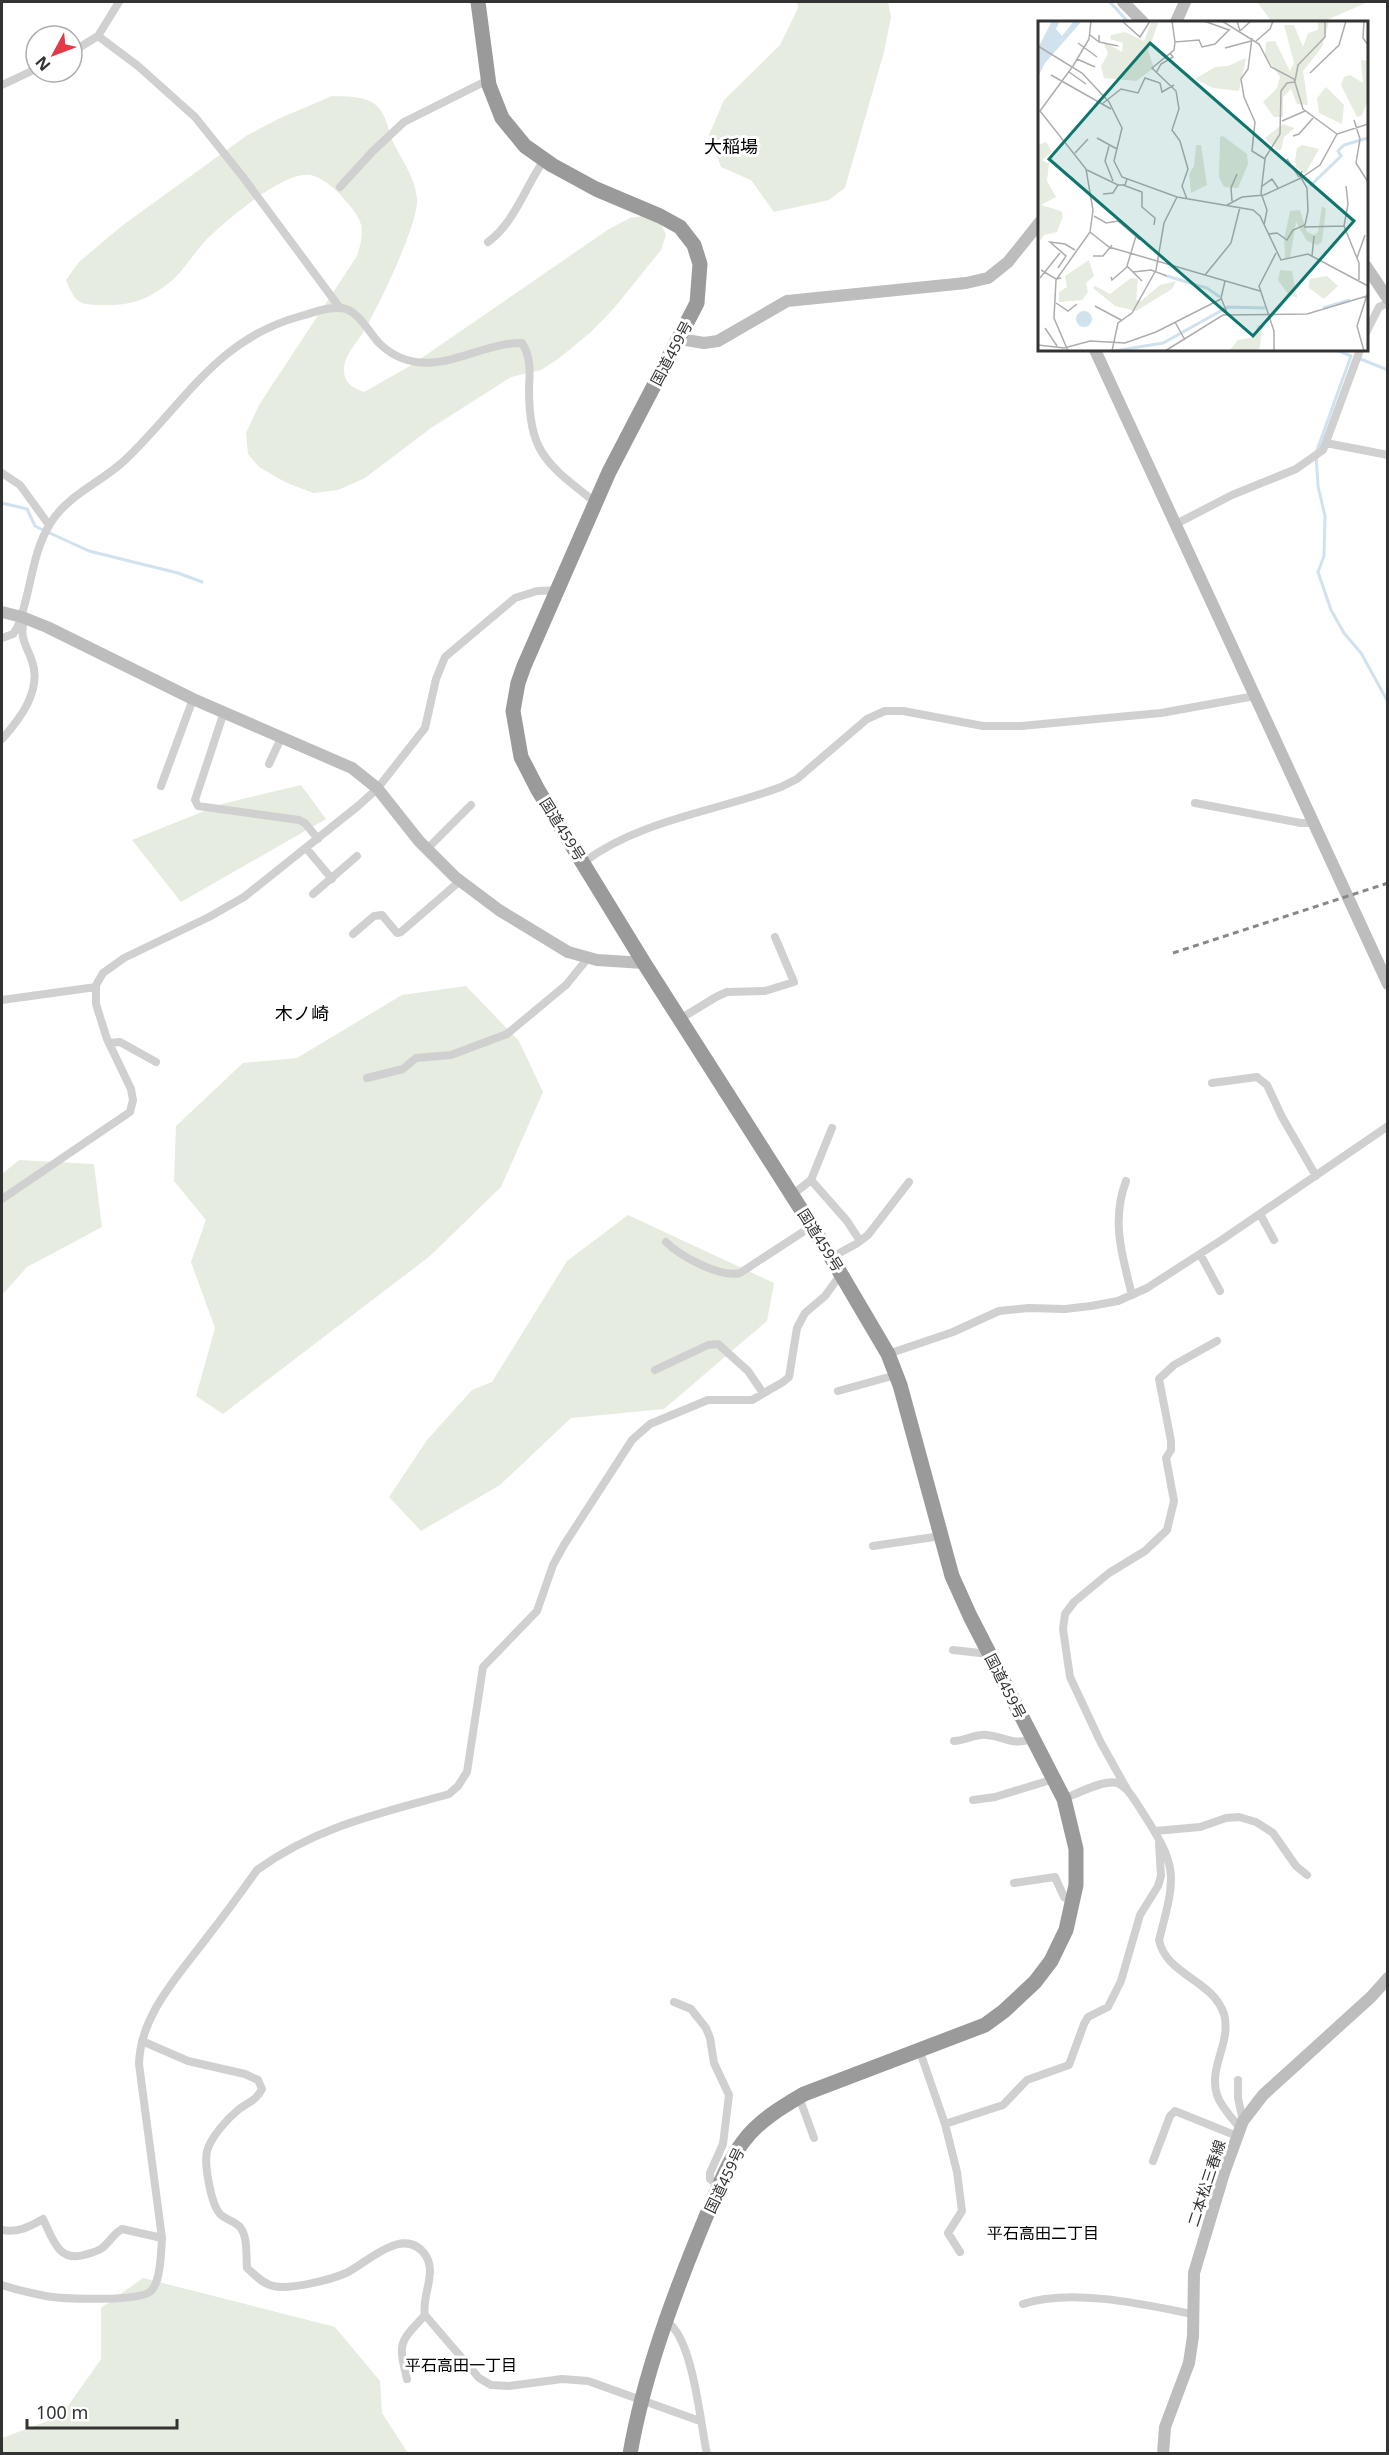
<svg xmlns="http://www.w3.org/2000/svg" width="1389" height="2455" font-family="'Noto Sans','Noto Sans JP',sans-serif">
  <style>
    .green { fill: #e6ecdf }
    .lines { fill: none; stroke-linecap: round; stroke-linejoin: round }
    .stream { stroke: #cfe2ee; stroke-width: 3 }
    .street { stroke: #d0d0d0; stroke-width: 8 }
    .secondary { stroke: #bdbdbd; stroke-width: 12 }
    .highway { stroke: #9a9a9a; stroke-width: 15 }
    .rail { stroke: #888; stroke-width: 3; stroke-dasharray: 6 4.5; stroke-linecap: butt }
    .labels { text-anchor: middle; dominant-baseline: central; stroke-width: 6; stroke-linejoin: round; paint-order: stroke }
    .street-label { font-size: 15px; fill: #333; stroke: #fff }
    .neighbourhood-label { font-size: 16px; fill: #000; stroke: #fff }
    .quarter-label { font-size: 18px; fill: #000; stroke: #fff }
    .inset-river { fill: none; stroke: #cfe2ee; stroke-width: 3 }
    .inset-road { fill: none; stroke: #adadad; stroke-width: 1.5 }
    .view { fill: #0f766e; fill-opacity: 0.15; stroke: #0f766e; stroke-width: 3 }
    .inset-edge { fill: none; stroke: #333; stroke-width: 3 }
  </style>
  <rect width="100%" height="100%" fill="#fff"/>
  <!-- green -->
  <path class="green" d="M797 2H888L891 17 884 52 845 188 829 200 774 212 751 180 721 167 709 135 724 100 780 45 798 8Z
    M1257 2H1368L1322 22H1272Z
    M332 96C347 97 368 95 379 108 386 116 389 132 393 142 402 160 416 179 417 200 418 225 378 307 364 331 357 343 343 356 344 371 344 383 353 388 364 392L410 366 609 229 630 218 648 215 662 226 666 235 661 250 615 307 591 332 558 359 541 370 511 377 431 428 365 478 338 490 313 493 285 482 259 467 248 454 246 433 259 405 357 256C366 228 363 220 344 199 337 190 323 178 311 175 284 170 227 220 208 238 194 252 184 271 169 283 147 300 130 306 102 305 78 305 75 302 66 280L79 262 123 225 246 136 278 119Z
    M301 785 326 819 181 902 132 840 222 804Z
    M466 986 519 1041 543 1092 501 1187 430 1256 223 1414 196 1396 215 1328 191 1262 206 1220 174 1181 176 1126 243 1063 297 1058 402 995Z
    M19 1160 94 1164 102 1227 27 1267 2 1295V1174Z
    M628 1215 774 1283 767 1321 664 1409 571 1418 500 1485 421 1531 389 1497 427 1440 472 1390 492 1382 567 1261Z
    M143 2278 335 2327 380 2381 382 2413 408 2453 2 2454V2438L61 2416 101 2359V2308Z"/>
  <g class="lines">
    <!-- stream -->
    <path class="stream" d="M1110 2 1128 22
      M1337 350 1351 356
      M1351 356 1316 453 1318 486 1325 516 1324 556 1318 572 1331 610 1344 633 1361 653 1388 702
      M1358 358 1388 370
      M2 503 27 509 35 526 41 529 89 551 178 573 202 582"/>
    <!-- street -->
    <path class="street" d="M98 36 138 66 195 117 243 177 340 308
      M72 52 98 36 119 2
      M2 85 36 69
      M340 187 373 151 404 122 488 80
      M488 242C515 222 525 187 544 160
      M1366 333 1379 307 1388 303
      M1326 443 1388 455
      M2 473 20 485 49 525
      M1176 524 1232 495 1296 469 1323 450 1360 350
      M2 638 13 634 17 628C31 595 31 554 50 524 67 495 102 482 125 460 185 403 216 339 301 316 315 312 327 307 341 308 358 309 369 333 380 344 387 351 397 357 407 360 445 372 484 342 522 343 531 357 530 372 529 388 529 454 547 464 595 502
      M224 712 195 800 198 806 299 820 305 823 318 839
      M2 739C21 718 42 690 32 661 27 646 19 638 24 621
      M269 764 282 736
      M161 786 193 699
      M1195 803 1301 823H1313
      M306 848 332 879
      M427 849 471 805
      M584 862C640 820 717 811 781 787L797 779 867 719 885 711H903L983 726H1021L1161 713 1255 696
      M313 894 357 856
      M353 934 374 916 382 915 397 933 401 932 460 881
      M2 1000 96 987
      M680 1019 716 997 727 992 765 991 794 982 775 937
      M109 1043 120 1042 156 1062
      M367 1078 403 1069 416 1058 451 1055 507 1034 566 985 588 958
      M1212 1083 1257 1077 1267 1085 1282 1117 1316 1176
      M811 1180 847 1221 860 1241
      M1126 1181C1111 1221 1122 1255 1132 1295
      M792 1195 811 1180 832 1128
      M2 1199 130 1112 133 1100 131 1089 107 1039 96 1004V985L103 973 124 958 209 917 244 897 358 806 377 789 425 728 436 679 445 657 515 598 537 591 558 590
      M1260 1214 1274 1240
      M666 1242C680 1256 720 1278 740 1273L812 1226
      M1200 1254 1220 1291
      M832 1257 856 1244 868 1235 909 1182
      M888 1354 953 1332 999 1311 1029 1308 1065 1309 1091 1306 1118 1301 1147 1288 1223 1239 1388 1126
      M655 1370 708 1345 718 1344 748 1371 763 1393
      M838 1391 896 1375
      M873 1546 941 1536
      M953 1650 989 1654
      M954 1741C965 1741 977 1733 987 1735 1008 1737 1010 1746 1033 1739
      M1128 1791 1101 1743 1070 1677 1063 1629 1065 1614 1074 1602 1109 1573 1145 1551 1167 1530 1174 1501 1166 1458 1171 1450V1441L1159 1379 1174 1365 1217 1341
      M1064 1799C1076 1794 1104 1779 1117 1783 1128 1787 1135 1801 1141 1810 1179 1868 1176 1875 1159 1940 1166 1975 1213 1980 1224 2014 1232 2042 1208 2067 1217 2095 1221 2107 1232 2118 1240 2128
      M973 1800 995 1797 1054 1779
      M1155 1831 1200 1827 1226 1818 1239 1817 1256 1822 1273 1833 1296 1866 1307 1875
      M1014 1883 1055 1877 1064 1897 1073 1901
      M674 2002 691 2009 706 2028 710 2038 714 2063 729 2095 723 2144 710 2173V2179L719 2186
      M142 2041 188 2061 245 2074 258 2080 262 2089C256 2101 248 2102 238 2110 227 2119 211 2137 207 2151 204 2165 211 2204 220 2214 226 2220 235 2221 240 2227 248 2237 246 2256 247 2268 255 2275 263 2284 273 2286 290 2290 330 2280 346 2273 366 2264 405 2223 426 2256 437 2274 421 2297 425 2315L479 2378 491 2385 509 2386 562 2379 588 2381 700 2421
      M919 2049 945 2124 957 2172 962 2211 948 2233 960 2252
      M1238 2080V2098L1243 2121
      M799 2097 814 2138
      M945 2124 1003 2105 1027 2080 1069 2065 1084 2024 1088 2017 1108 2007 1121 1981 1140 1915 1158 1886 1161 1876 1159 1843
      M1153 2161 1170 2116 1175 2111 1237 2136
      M2 2230C18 2233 29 2227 43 2219 53 2239 58 2262 84 2255 90 2253 97 2252 102 2248 110 2242 113 2234 122 2229L162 2238
      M2 2285C16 2290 31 2293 46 2296 63 2299 140 2302 151 2291 161 2281 161 2251 162 2238L139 2064C140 2016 177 1977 205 1940 223 1917 240 1894 257 1870 318 1826 379 1814 449 1794L458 1786 467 1772 483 1667 537 1611 553 1565 564 1545 632 1440 650 1424 708 1400H752L783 1382 789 1377 797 1328 805 1313 825 1296 841 1274
      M1023 2304C1070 2288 1143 2304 1192 2314
      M667 2322C693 2338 700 2422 707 2454
      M407 2379C398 2342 399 2343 425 2315"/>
    <!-- secondary -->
    <path class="secondary" d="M1123 2 1143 22
      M1176 22 1185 2
      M1366 266 1388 299
      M680 339 704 343 718 341 787 301 966 283 988 278 1008 262 1040 222
      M1095 350 1388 984
      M2 612 22 617 47 627 193 699 352 768 377 788 419 841 455 877 499 910 568 952 597 960 644 963
      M1163 2454 1165 2427 1189 2363 1193 2336 1194 2273 1224 2173 1243 2121 1263 2095 1371 1997 1388 1978"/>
    <!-- highway -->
    <path class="highway" d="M478 2 489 85 502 118 525 146 552 165 596 189 660 216 680 227 694 245 700 264 697 303 609 472 524 666 518 683 513 711 521 757 538 790 644 963 825 1247 888 1354 900 1385 952 1576 970 1616 1064 1799 1076 1849V1885L1066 1930 1051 1961 1035 1982 1004 2011 985 2025 804 2094C782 2107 758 2121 743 2142 726 2164 716 2194 705 2219 674 2294 644 2374 630 2454"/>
    <!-- rail -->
    <path class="rail" d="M1173 953 1388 883"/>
  </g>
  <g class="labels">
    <!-- street labels -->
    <g class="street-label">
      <text transform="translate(671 353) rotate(-62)">国道459号</text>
      <text transform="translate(563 829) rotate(58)">国道459号</text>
      <text transform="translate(821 1240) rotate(58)">国道459号</text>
      <text transform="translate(1006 1686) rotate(63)">国道459号</text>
      <text transform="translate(724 2180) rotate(-64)">国道459号</text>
      <text transform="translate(1206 2183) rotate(-72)">二本松三春線</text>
    </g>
    <!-- neighbourhood labels -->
    <g class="neighbourhood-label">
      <text x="1043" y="2233">平石高田二丁目</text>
      <text x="461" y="2365">平石高田一丁目</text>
    </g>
    <!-- quarter labels -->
    <g class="quarter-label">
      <text x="731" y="146">大稲場</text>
      <text x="302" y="1013">木ノ崎</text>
    </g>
  </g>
  <!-- overview -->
  <g transform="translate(1038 21)">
    <rect width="330" height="330" fill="#fff"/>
    <path d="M114 0H121L110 30 116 47 98 60 66 57 63 45 70 33 65 20 84 31 85 22 72 18 73 14 87 11 106 20ZM280 0H291L284 26 265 50 270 84 259 83 253 68 245 76V96H236L225 81 239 67 242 56 227 35 228 21 237 20 252 50 256 42 246 4H256L265 26 270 12 280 9ZM208 37 201 70 175 67 157 58 177 46 190 45ZM323 39 330 40V79L324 94 319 96 303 64 306 56 312 54 325 62ZM288 66 306 84 304 103 281 92 279 77ZM245 103 257 107 246 116 243 129H239L227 117ZM185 115 209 133 210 143 200 167 186 166 181 156 182 116ZM8 121 14 131 4 139 11 143 9 160 18 176 3 184 23 190 25 195 19 211 6 214 2 220 0 124ZM158 124H163L169 164 153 172 151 153 156 145ZM264 124 281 128 267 153 258 146 257 139 259 127ZM284 185 288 188 284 221 279 224 269 220 258 201 252 237H247L246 218 252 190 262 189 269 211 276 214 280 211ZM51 239 56 255 48 262 50 271 44 279 21 281V271L29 266 27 255ZM242 249 254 250 259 277 250 273 240 259ZM289 255 300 265 286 278 271 267V258ZM93 257 100 258 98 279 103 280 122 264 138 260 134 268 98 290 77 285 55 267 57 265 72 273ZM220 304H225L221 330H191L200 319 216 316Z" fill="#e6ecdf"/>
    <path d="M14 0H22L18 8 24 15 36 0H44L7 42 0 56V27ZM38 298a8 8 0 1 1 16 0a8 8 0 1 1-16 0Z" fill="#cfe2ee"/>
    <path class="inset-river" d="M272 165 303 135 300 130 306 124 330 117M129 255 169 267 182 276M285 287 312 279M76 330 125 322 190 286 227 287"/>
    <path class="inset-road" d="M84 0 102 16 112 0M134 0 137 21 161 19 164 26 177 23 192 8M166 0 191 9M184 0 221 23 233 46 256 58 265 88 299 113M199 0 202 10 213 0M326 0 325 17 330 24M52 14 61 21V14M214 17 210 48 203 58 206 76 217 101 214 130 227 138 223 172 229 189 226 204M218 20 232 8 235 0M61 21 80 25M137 21 136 29 114 47 138 70 141 88 134 109 142 120 150 148 144 165 149 178M40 22 59 36M0 25 44 52 71 81 84 107 76 140 84 156 139 176 215 189 222 195 243 239 270 233 330 265M187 27 213 20M39 38 57 46M35 45 51 18 53 0M31 51 48 63M118 52 123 43 135 36 132 32M272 52 301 24 308 0M13 54 73 88M257 60 260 44 287 16V0M330 79V98M64 83 83 68 100 72 107 57 122 62 124 71 136 64M316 99 322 118 318 142 330 161M244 100 267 90M255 115 261 113 275 97M59 117 79 128M71 125 67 140 75 160M37 132 50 118M227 137 242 113 243 70 249 62 257 61M249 138 261 156M49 149 80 164H87L89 158M85 164 104 171V186L117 197 116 204M308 165 310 183 306 205 321 242V259M223 166 234 158 240 167M65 173 75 172 80 164M194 180 193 167 199 153M189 184 204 176 226 174 263 157 282 144 299 113 330 103M56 195 68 202 80 200 102 219M266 206 306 205M52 211 71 226 222 270M231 213 239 212 249 219 255 209 267 204 270 190 269 167 262 155 264 150M98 215 89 245 104 260M55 235H65L74 224M274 235 276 215M319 237 327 214M20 247 28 235 12 221 27 223 37 229M3 249 18 258 23 257M95 251 113 249 129 255M167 254 193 222 202 186M73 256 74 259 89 246M2 257 22 232M187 260 183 277 190 294M18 282 30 290 39 283M57 285 83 299M137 301 147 319M7 307 19 325M0 324 26 327 52 320 87 322 118 311 183 278M30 330 16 297 18 259 52 211 55 189 48 148 2 90 35 45M74 330 80 302 94 292 118 249 126 202 139 176M127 330 185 294 269 293 329 275M236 330V310L221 265 238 232M326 330 319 305 330 271"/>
    <path class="view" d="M112 22 316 200 215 315 11 138Z"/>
    <rect width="330" height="330" class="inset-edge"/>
  </g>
  <!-- border -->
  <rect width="1389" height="2455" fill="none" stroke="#333333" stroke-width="6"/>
  <!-- north arrow -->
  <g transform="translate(54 54) rotate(229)"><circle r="28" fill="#ffffff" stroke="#adadad" stroke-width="1.5"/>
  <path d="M0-4.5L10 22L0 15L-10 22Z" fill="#e63946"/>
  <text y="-9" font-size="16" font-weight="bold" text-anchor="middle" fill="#333333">N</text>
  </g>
  <!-- scale -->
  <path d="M27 2419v9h150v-9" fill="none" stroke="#333333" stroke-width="3"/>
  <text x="36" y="2419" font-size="18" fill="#333333" stroke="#ffffff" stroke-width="4.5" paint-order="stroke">100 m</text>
</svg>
